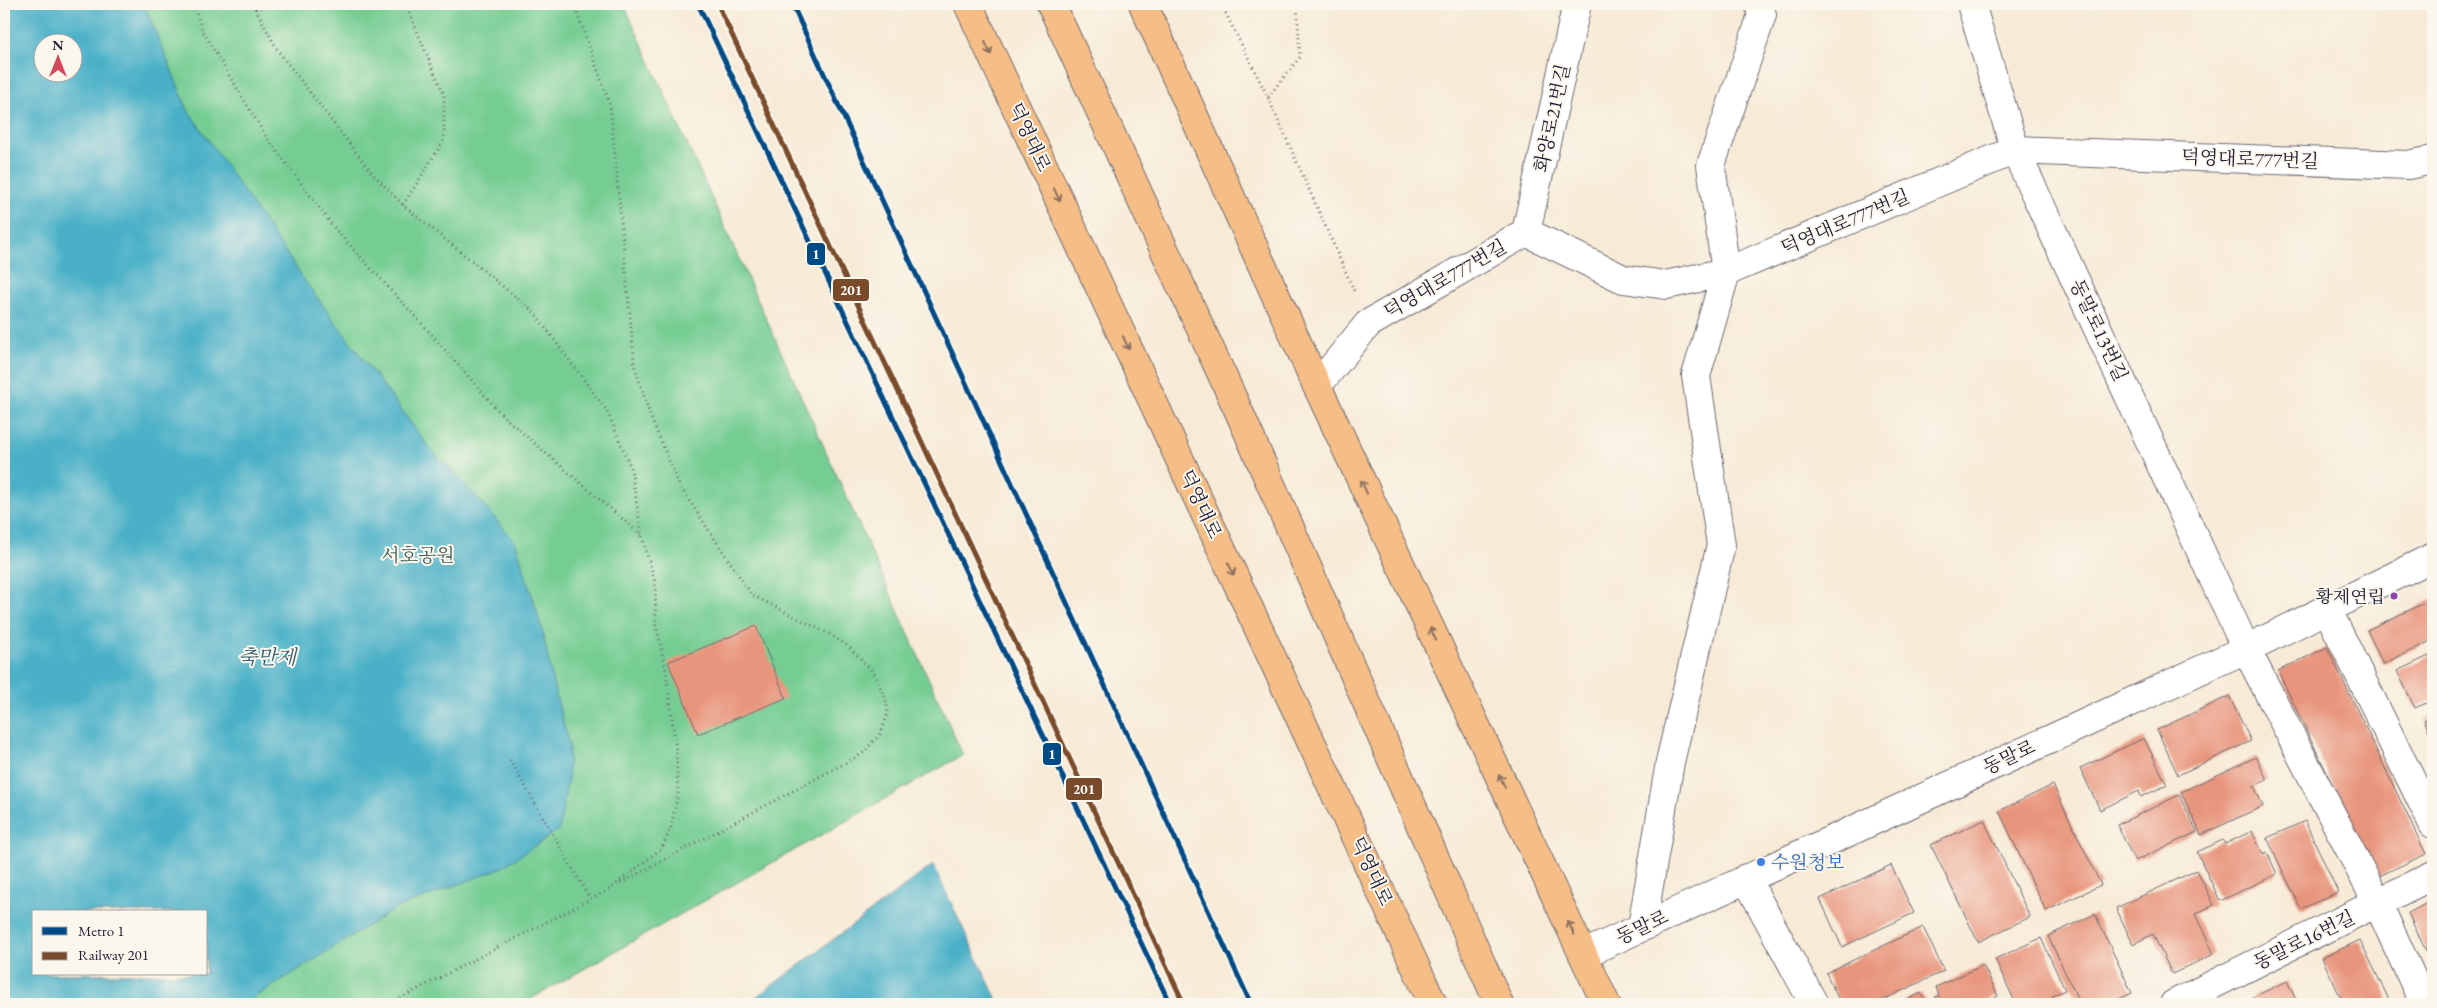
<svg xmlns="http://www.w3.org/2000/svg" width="2437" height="1008" font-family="'EB Garamond','Noto Serif KR',serif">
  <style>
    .green { fill: #75cd93; stroke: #4c7867; fill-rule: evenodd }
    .water { fill: #48b0c7; stroke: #356981; fill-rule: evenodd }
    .building { fill: #e8957d }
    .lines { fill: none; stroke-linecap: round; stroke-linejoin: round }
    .minor-casing { stroke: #6d6871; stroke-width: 30 }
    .major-casing { stroke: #6d6871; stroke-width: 30 }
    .path { stroke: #6d6871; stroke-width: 3; stroke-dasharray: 1 4; stroke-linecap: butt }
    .minor { stroke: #fff; stroke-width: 28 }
    .major { stroke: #f6be87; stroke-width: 28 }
    .rail-1-casing { stroke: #fbf7ec; stroke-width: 9 }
    .rail-1 { stroke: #7a4b2a; stroke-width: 5 }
    .metro-1-casing { stroke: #fbf7ec; stroke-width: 9 }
    .metro-1 { stroke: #004a85; stroke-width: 5 }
    .oneway { stroke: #8c7061 }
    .bus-dot { fill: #8e44ad; stroke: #fbf7ec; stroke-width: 2 }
    .shop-dot { fill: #3f7fe0; stroke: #fbf7ec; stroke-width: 2 }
    .labels { text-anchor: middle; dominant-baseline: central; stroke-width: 4; stroke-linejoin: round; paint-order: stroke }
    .bus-label { font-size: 18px; fill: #22223b; stroke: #fbf7ec; text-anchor: end }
    .street-label { font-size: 19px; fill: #22223b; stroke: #fbf7ec }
    .park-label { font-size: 19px; fill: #3f5e5a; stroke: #fbf7ec }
    .shop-label { font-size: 19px; fill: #366cbe; stroke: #fbf7ec; text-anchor: start }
    .water-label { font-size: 20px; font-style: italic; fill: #315b73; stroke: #fbf7ec }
    .line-badge { stroke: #fbf7ec; stroke-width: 2 }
    .badge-label { font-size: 14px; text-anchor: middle; font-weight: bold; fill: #fff }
  </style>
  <rect width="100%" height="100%" fill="#fbf7ec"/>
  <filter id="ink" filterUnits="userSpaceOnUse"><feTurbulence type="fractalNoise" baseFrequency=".02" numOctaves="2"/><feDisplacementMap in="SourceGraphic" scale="10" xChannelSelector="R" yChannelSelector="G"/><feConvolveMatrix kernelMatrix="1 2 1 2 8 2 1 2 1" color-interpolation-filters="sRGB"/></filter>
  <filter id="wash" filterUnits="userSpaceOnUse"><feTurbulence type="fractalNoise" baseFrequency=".0096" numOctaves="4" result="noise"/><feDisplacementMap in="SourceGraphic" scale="20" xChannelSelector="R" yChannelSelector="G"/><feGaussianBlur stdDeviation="1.12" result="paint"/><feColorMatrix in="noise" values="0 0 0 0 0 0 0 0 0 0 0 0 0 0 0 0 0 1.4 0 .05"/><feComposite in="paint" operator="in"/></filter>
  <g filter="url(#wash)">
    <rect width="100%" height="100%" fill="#f7ead6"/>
    <!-- green -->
    <path class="green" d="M4 4H624L963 755 522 1004H4ZM42 42H72V72H42ZM34 912H206V974H34Z"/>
    <!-- water -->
    <path class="water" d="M4 4H144L188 110 307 284 431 450 473 493 516 543 542 629 554 688 569 744 568 779 559 830 501 868 395 909 244 1004H4ZM42 42H72V72H42ZM34 912H206V974H34Z
      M933 865 999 1004H747Z"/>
    <g id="blocks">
      <!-- building -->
      <path class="building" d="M2433 599V640L2383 664 2367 630Z
        M756 626 786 698 698 734 668 662Z
        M2327 647 2426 854 2377 877 2278 671Z
        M2433 654V700L2415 708 2397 671Z
        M2229 696 2251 741 2178 775 2157 730Z
        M2433 715V740L2424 720Z
        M2144 738 2167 785 2141 797 2139 791 2100 810 2080 768Z
        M2256 757 2267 780 2254 786 2263 806 2201 835 2181 792Z
        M2053 785 2101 885 2046 911 1999 811Z
        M2179 795 2197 832 2135 861 2117 825Z
        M1984 820 2030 917 1978 942 1931 845Z
        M2305 821 2338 892 2301 909 2267 838Z
        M2252 831 2263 854 2267 852 2277 874 2220 901 2197 852 2223 840 2225 844Z
        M1891 865 1914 913 1842 947 1820 899Z
        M2197 870 2214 905 2195 914 2214 954 2172 974 2153 934 2133 944 2116 908Z
        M2433 900V966L2408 913Z
        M2095 914 2132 993 2108 1004H2080L2048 936Z
        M1923 927 1944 971 1874 1004H1841L1826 973Z
        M2041 938 2065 990 2052 996 2056 1004H2016L1995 959Z
        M2360 940 2391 1004H2344L2322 958Z
        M1983 965 1998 996 1980 1004H1938L1935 997 1939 996 1936 987Z
        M2287 981 2298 1004H2256L2253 997Z
        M1921 993 1927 1004H1898Z"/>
    </g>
  </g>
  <g filter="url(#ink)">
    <use href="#blocks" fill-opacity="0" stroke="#6d6871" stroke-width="1"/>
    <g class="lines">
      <!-- minor casing -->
      <g class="minor-casing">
        <path id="minor" d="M1971 4 2015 150 2246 649 2378 904 2424 1004
          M1526 232 1623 279 1666 285 1726 272 2015 150 2408 165 2433 160
          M1526 232 1577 4
          M1317 386 1368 324 1526 232
          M2327 609 2433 824
          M1746 878 1814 1004
          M1642 927 1670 762 1721 545 1696 376 1726 272 1711 165 1762 15 1759 4
          M1584 954 2246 649 2433 557
          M2174 1004 2433 875"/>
      </g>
      <!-- major casing -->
      <g class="major-casing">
        <path id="major" d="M968 4 1433 1004
          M1051 4 1240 414 1499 1004
          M1143 4 1317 386 1606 1004"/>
      </g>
      <!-- path -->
      <path class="path" d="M193 4 202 30 265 135 335 229 432 335 503 416 642 536
        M253 4 278 51 372 173 403 205 533 311 607 411 631 468 642 537 655 582 656 625 666 670 676 750 678 793 671 828 662 848 610 889 389 1004
        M369 4 390 8 407 4
        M574 4 610 105 635 368 650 415 680 487 752 595 829 634 848 646 873 672 886 699 888 713 881 733 862 754 619 884
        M1221 4 1268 97 1355 293
        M255 9 272 4
        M1268 97 1300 57 1297 4
        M403 205 444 140V95L406 5
        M510 760 590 899"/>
      <!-- minor -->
      <use href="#minor" class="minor"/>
      <!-- major -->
      <use href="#major" class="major"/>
      <!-- rail-1 casing -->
      <g class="rail-1-casing">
        <path id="rail-1" d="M719 7 1184 1004"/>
      </g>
      <!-- rail-1 -->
      <use href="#rail-1" class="rail-1"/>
      <!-- metro-1 casing -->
      <g class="metro-1-casing">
        <path id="metro-1" d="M698 4 1170 1004
          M792 4 1251 1004"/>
      </g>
      <!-- metro-1 -->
      <use href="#metro-1" class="metro-1"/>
    </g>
    <!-- one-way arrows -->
    <defs><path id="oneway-shaft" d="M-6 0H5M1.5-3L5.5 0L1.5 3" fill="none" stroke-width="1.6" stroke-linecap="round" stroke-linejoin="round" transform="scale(1.25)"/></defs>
    <g class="oneway">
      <use href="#oneway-shaft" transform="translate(988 48) rotate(65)"/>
      <use href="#oneway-shaft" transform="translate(1057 195) rotate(65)"/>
      <use href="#oneway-shaft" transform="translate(1126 343) rotate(65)"/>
      <use href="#oneway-shaft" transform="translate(1364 487) rotate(-115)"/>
      <use href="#oneway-shaft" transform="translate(1231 569) rotate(65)"/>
      <use href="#oneway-shaft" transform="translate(1433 634) rotate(-115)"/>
      <use href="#oneway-shaft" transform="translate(1502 781) rotate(-115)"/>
      <use href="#oneway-shaft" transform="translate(1571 928) rotate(-115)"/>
    </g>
  </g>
  <!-- markers -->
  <circle class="bus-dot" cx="2394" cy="596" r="4.5"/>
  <circle class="shop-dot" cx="1761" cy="862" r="5"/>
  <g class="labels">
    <!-- bus labels -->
    <g class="bus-label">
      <text x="2385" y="596">황제연립</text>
    </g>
    <!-- street labels -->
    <g class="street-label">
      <text transform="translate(1552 118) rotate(-78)">화양로21번길</text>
      <text transform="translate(1030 137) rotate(65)">덕영대로</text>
      <text transform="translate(2250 159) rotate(2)">덕영대로777번길</text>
      <text transform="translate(1845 222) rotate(-23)">덕영대로777번길</text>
      <text transform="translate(1445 279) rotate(-30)">덕영대로777번길</text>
      <text transform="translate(2099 330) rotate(65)">동말로13번길</text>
      <text transform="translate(1201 504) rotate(65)">덕영대로</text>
      <text transform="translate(2009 757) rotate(-25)">동말로</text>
      <text transform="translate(1372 871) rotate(65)">덕영대로</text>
      <text transform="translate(1642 927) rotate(-25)">동말로</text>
      <text transform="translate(2304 940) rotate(-26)">동말로16번길</text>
    </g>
    <!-- park labels -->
    <g class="park-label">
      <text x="418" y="555">서호공원</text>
    </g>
    <!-- shop labels -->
    <g class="shop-label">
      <text x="1771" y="862">수원청보</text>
    </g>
    <!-- water labels -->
    <g class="water-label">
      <text x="267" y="657">축만제</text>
    </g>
  </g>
  <g class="line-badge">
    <rect x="806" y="242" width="20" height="24" rx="5" fill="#004a85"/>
    <rect x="832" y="278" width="38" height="24" rx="5" fill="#7a4b2a"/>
    <rect x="1042" y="742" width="20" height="24" rx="5" fill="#004a85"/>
    <rect x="1065" y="777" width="38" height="24" rx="5" fill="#7a4b2a"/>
  </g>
  <g class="badge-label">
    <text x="816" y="259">1</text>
    <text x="851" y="295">201</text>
    <text x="1052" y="759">1</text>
    <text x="1084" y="794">201</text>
  </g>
  <!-- margin -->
  <rect width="2437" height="1008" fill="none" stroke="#fbf7ec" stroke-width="20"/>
  <!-- legend -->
  <rect x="32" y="910" width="175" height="65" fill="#fbf7ec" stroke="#a4a2a5"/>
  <rect x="42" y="927" width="25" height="8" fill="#004a85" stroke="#a4a2a5"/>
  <text x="78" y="936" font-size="15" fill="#22223b">Metro 1</text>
  <rect x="42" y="952" width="25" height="8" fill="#7a4b2a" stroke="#a4a2a5"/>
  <text x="78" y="960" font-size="15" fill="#22223b">Railway 201</text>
  <!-- north arrow -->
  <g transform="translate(58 58)"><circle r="24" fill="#fbf7ec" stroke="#a4a2a5"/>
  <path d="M0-4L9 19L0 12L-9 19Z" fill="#d1495b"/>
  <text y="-8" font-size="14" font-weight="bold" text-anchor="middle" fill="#22223b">N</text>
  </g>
</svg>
